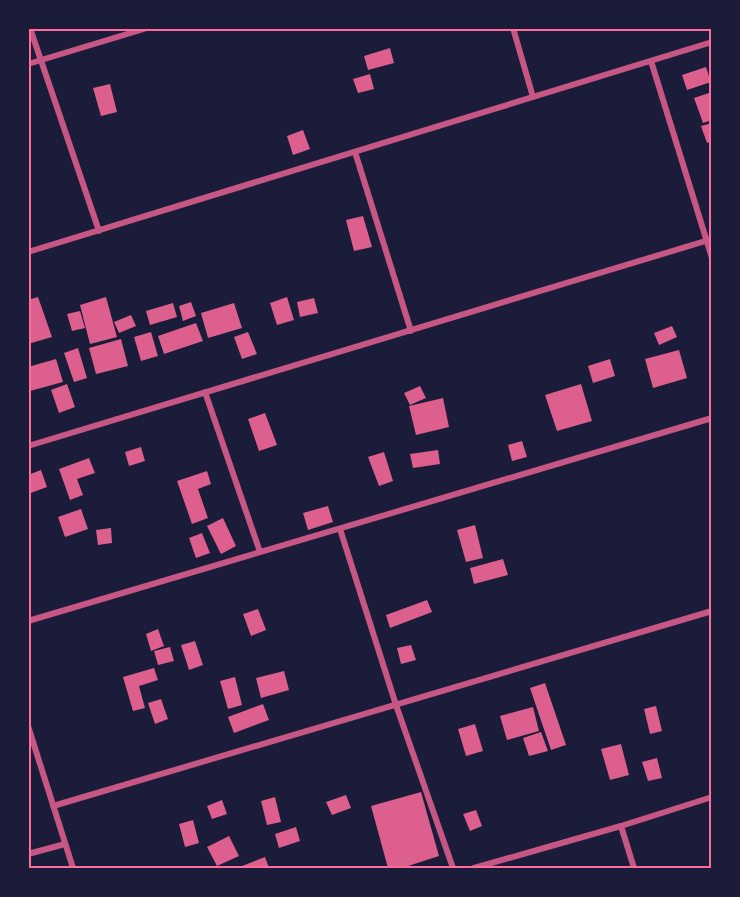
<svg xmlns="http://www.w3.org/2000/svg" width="740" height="897" font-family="'Space Grotesk',sans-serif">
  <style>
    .building { fill: #dd5f8e }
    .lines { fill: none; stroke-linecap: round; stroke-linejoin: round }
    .minor { stroke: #c65784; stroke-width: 6 }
    .neatline { fill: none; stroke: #ff6b9d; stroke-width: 2 }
  </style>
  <rect width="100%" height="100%" fill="#1b1b3a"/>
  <!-- building -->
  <path class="building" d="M390 48 394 63 368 70 364 56Z
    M706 67 711 82 687 90 682 75Z
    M370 74 374 89 358 93 353 79Z
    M110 84 117 112 101 116 93 88Z
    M712 92V120L703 123 694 98Z
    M712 123V141L707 143 701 126Z
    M303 130 310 149 293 155 287 136Z
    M363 216 372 247 354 251 346 220Z
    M38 297 52 337 28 344V300Z
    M106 297 117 337 90 344 80 305Z
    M287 297 294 320 277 325 270 303Z
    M314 298 318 313 300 317 297 302Z
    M191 302 196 316 183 321 179 306Z
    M173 303 177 317 150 325 146 311Z
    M234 303 242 328 208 338 201 313Z
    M80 311 85 328 72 331 67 314Z
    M131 315 136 326 119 333 114 322Z
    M196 323 203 341 164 354 158 336Z
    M672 326 677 337 659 345 654 333Z
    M151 332 158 356 141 361 134 337Z
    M248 332 257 354 242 359 234 337Z
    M121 339 128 366 96 374 89 348Z
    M78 348 87 378 74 382 64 353Z
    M679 350 687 378 653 388 645 359Z
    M56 359 63 382 30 391 28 367Z
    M610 359 615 376 593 383 588 366Z
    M67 384 75 407 59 413 51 390Z
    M581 384 592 421 557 431 545 395Z
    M420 386 426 398 410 405 404 393Z
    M443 398 449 427 416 435 409 406Z
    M265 413 277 445 259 451 248 419Z
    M522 441 527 457 512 461 508 445Z
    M141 447 145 461 129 466 125 452Z
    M438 450 440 464 413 468 410 454Z
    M384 452 393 481 379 486 368 457Z
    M89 458 95 473 77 479 83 495 70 500 59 469Z
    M41 470 47 487 28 494V475Z
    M207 471 211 484 198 489 208 518 192 524 177 481Z
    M328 506 333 522 308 530 303 513Z
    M81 509 88 529 65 537 58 517Z
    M223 518 236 546 221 554 207 526Z
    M475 525 483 558 466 562 457 530Z
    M111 528 112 543 98 545 96 530Z
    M202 533 210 553 196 558 189 538Z
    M503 559 508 575 474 584 470 568Z
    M427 600 432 612 390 628 386 615Z
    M258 609 266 630 251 636 243 614Z
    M158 629 164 646 151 651 146 634Z
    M195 641 203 665 189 670 181 645Z
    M411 645 416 660 401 664 397 648Z
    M170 647 174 661 158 665 154 651Z
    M154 668 158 680 139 686 145 708 133 711 123 677Z
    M284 671 289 690 261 698 256 678Z
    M235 677 242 705 228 709 220 681Z
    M545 683 566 745 551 750 530 688Z
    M161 699 168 719 155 724 148 703Z
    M263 704 269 720 234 733 228 717Z
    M656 706 662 731 650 734 644 709Z
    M533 707 539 731 507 740 500 716Z
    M475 724 483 751 466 756 458 729Z
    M541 732 548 751 529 756 523 738Z
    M621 744 629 775 610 780 601 749Z
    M657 758 662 778 648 781 642 762Z
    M421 792 439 856 402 868H388L371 806Z
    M346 795 351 808 332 815 326 802Z
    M275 797 281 822 267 825 261 801Z
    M222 800 227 814 212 819 207 806Z
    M476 810 482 826 470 831 463 814Z
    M193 820 199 843 185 847 179 824Z
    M296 827 300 841 279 848 275 834Z
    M229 836 239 856 217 866 207 847Z
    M265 857 269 868H237Z"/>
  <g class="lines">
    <!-- minor -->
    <path class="minor" d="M30 28 99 231
      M513 28 533 97
      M651 61 712 258
      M28 64 147 28
      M355 152 411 331
      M28 252 712 42
      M205 392 260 552
      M28 446 712 239
      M340 529 396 705 453 868
      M28 621 712 418
      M28 726 73 868
      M53 806 712 611
      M621 826 634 868
      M28 854 65 844
      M474 868 621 826 712 797"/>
  </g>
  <!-- border -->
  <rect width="740" height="897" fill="none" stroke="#1b1b3a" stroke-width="60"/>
  <rect x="30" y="30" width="680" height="837" class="neatline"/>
</svg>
